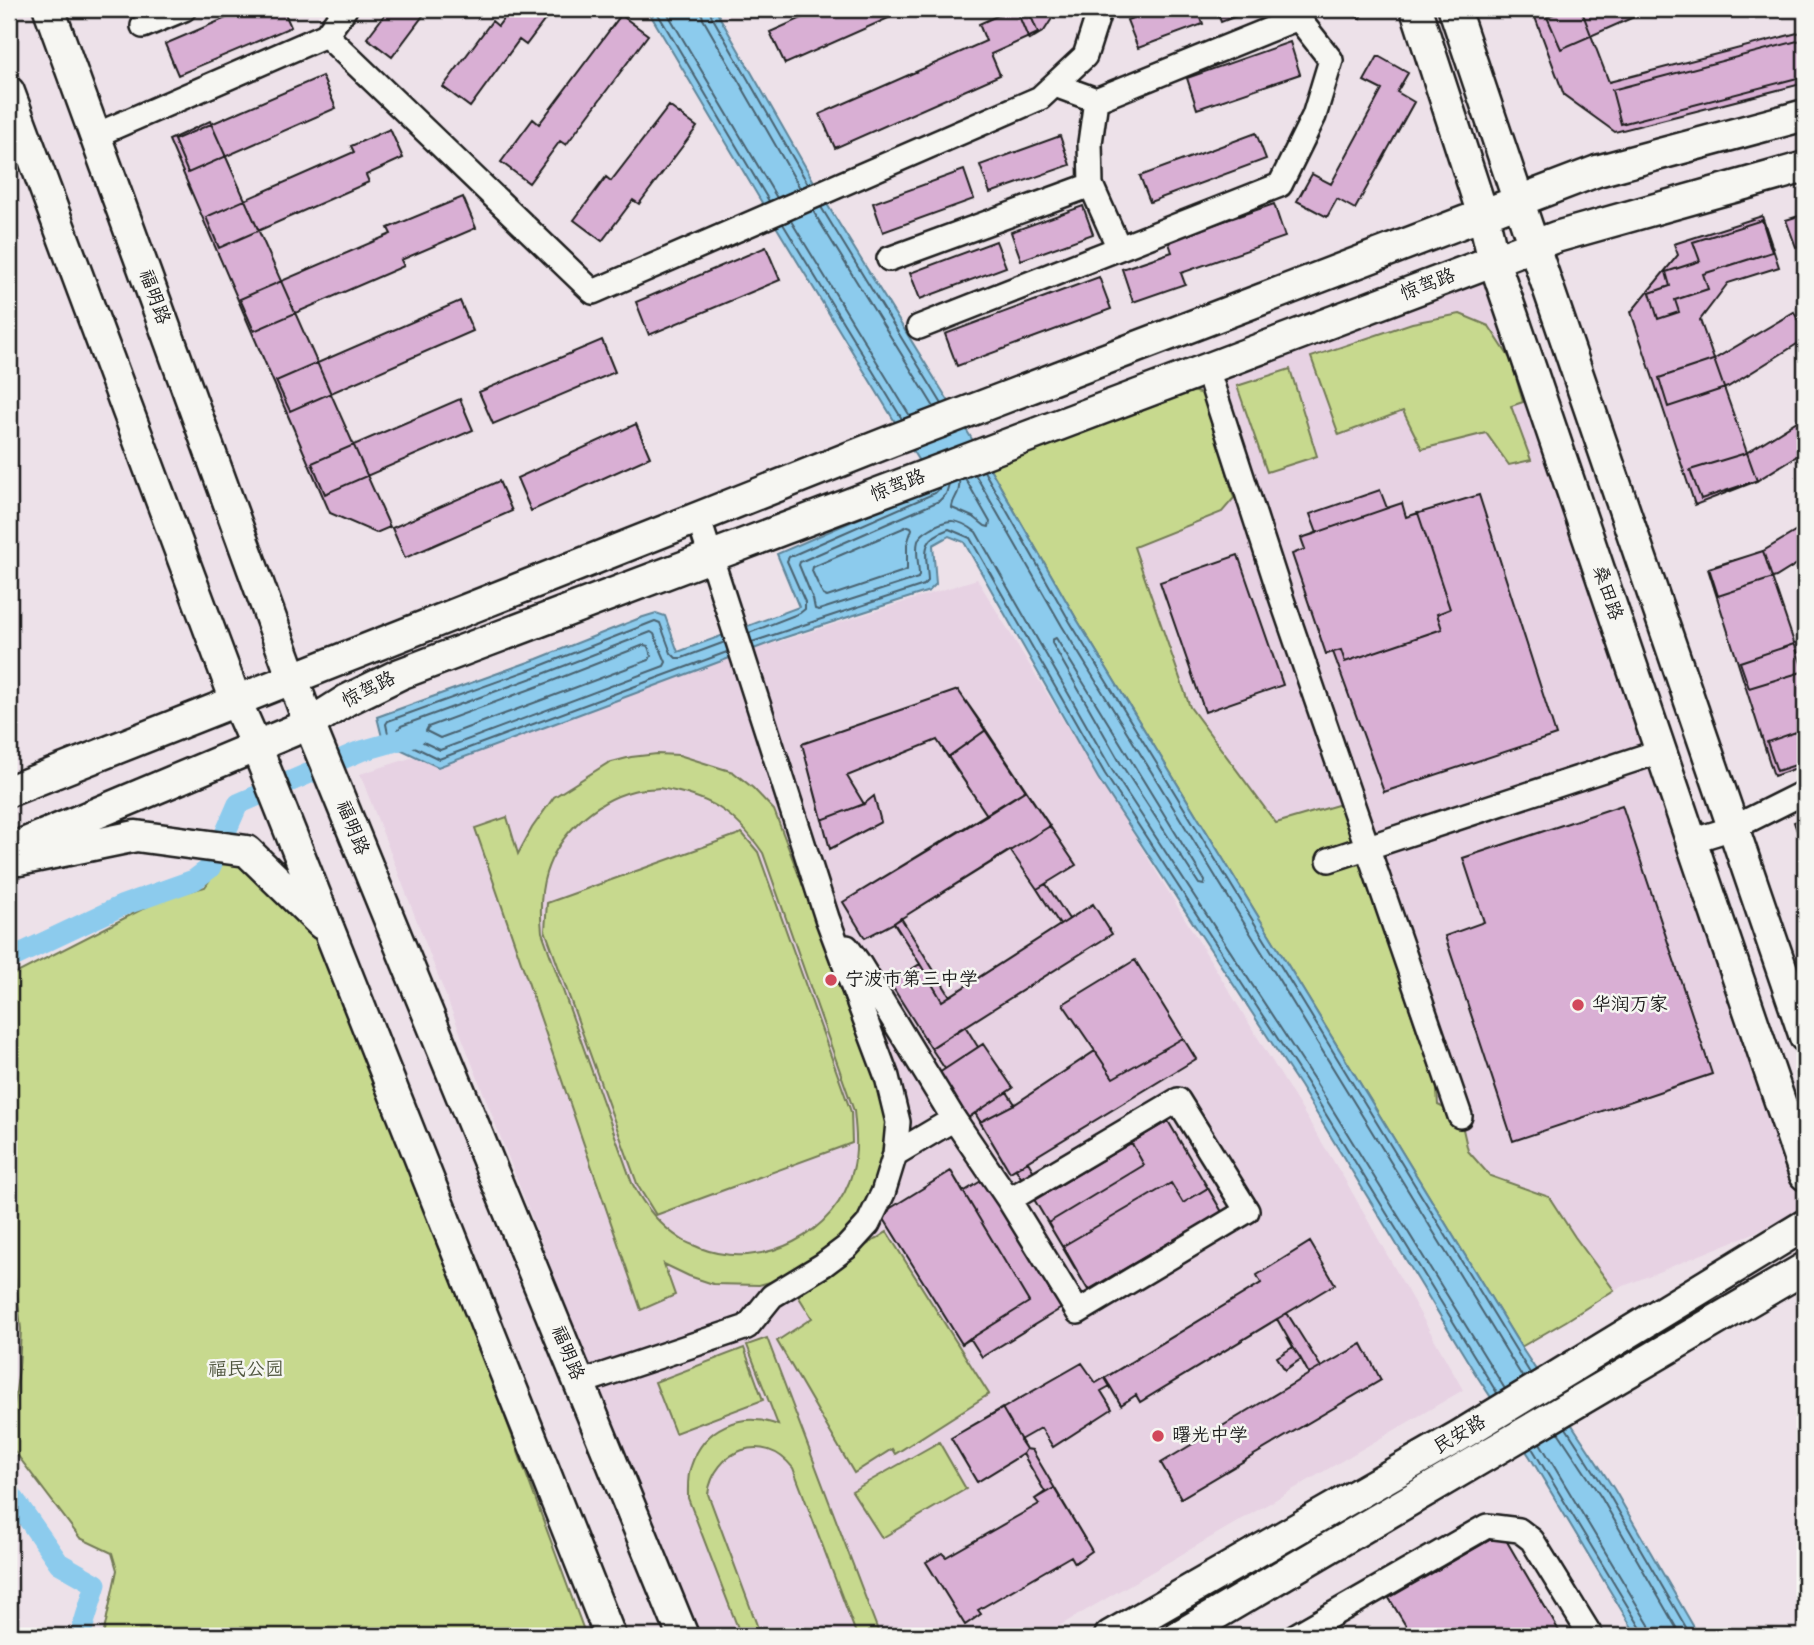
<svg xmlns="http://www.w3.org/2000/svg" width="1814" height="1645" font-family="Kalam,'LXGW WenKai TC',sans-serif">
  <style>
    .built { fill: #e7d2e3 }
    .green { fill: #c7d98e; stroke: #727a55; stroke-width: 2; fill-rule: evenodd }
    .water { fill: #8ccbed; stroke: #5f8599; stroke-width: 2 }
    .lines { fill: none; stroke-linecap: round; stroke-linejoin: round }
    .shore { stroke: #496270; stroke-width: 2 }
    .canal { stroke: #8ccbed; stroke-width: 21 }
    .building { fill: #d9afd4; stroke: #1c1c1c; stroke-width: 2 }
    .minor-casing { stroke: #1c1c1c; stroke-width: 28 }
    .major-casing { stroke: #1c1c1c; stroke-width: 35 }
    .minor { stroke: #f6f6f2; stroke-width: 23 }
    .major { stroke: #f6f6f2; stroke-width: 30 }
    .poi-dot { fill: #d1495b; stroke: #f6f6f2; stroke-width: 2.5 }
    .labels { text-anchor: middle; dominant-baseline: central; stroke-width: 5; stroke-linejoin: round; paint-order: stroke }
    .street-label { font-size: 19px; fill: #1c1c1c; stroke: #f6f6f2 }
    .poi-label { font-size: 19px; fill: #1c1c1c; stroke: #f6f6f2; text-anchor: start }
    .park-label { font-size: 19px; fill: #4f553e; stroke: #f6f6f2 }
  </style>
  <rect width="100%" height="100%" fill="#ede1e9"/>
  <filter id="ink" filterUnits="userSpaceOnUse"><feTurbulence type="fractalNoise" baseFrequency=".0143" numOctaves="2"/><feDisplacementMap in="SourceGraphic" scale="14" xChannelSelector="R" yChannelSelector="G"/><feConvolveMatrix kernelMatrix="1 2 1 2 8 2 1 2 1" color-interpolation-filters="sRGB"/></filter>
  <g filter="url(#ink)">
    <!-- built -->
    <path class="built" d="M1491 275 1805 1208V1212L1614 1290 1575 1237 1549 1197 1490 1176 1468 1151 1460 1116 1438 1105 1436 1076 1418 1034 1341 805 1276 824 1191 707 1134 547 1222 512 1177 388Z
      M977 579 1348 1185 1463 1390 1042 1636H698L598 1389 360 774Z"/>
    <!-- green -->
    <path class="green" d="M1460 314 1489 326 1511 360 1523 402 1511 406 1531 460 1509 465 1486 433 1422 449 1403 411 1339 435 1311 357 1412 323Z
      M1290 369 1317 456 1267 472 1237 386Z
      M1177 388 1205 394 1234 498 1222 512 1134 547 1190 707 1276 823 1341 804 1418 1034 1436 1076 1438 1105 1460 1116 1468 1151 1490 1176 1549 1197 1575 1237 1614 1290 1566 1321 1521 1347 1076 618 988 465Z
      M657 754 679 755 733 772 753 788 774 810 885 1101 887 1142 884 1172 858 1227 785 1278 759 1285 713 1284 689 1276 664 1264 675 1295 641 1310 475 828 507 817 518 854 532 828 554 797 608 763 631 757ZM659 788C709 796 734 811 763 853L854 1111C856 1131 858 1150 853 1170 837 1234 761 1272 700 1248 694 1245 686 1243 681 1239 659 1225 644 1206 632 1183L542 932C540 912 540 892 546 873 558 835 594 801 633 791 641 789 651 789 659 788Z
      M742 833 758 852 851 1112 852 1143 656 1215 638 1186 545 930 547 903Z
      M230 850 327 935 586 1636H103L117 1570 112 1553 80 1538 9 1444 19 1368 21 1329 9 1225V977L162 899 205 887Z
      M887 1232 989 1394 895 1454 892 1449 854 1473 777 1341 812 1318 795 1291Z
      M767 1338 880 1636H857L793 1468C764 1430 714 1450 708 1494L761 1636H741L688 1498C688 1488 687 1476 691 1466 704 1427 741 1411 778 1425L747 1345Z
      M744 1348 763 1400 675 1433 655 1382Z
      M939 1442 966 1489 882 1538 852 1491Z"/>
    <!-- water -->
    <path class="water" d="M647 9H715L825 201 988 465 1076 618 1521 1347 1614 1489 1699 1636H1637L1530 1457 1475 1373 1300 1086 1098 778 964 542 949 536 933 545 936 584 929 591 783 638 438 767 383 741 377 717 537 659 640 618 656 613 665 616 678 652 799 607 777 554 934 486 774 223Z"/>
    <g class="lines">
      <!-- shore -->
      <path class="shore" d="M655 9 769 201
        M665 9 777 198
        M701 9 703 19 800 188
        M710 9 711 15 808 184
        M821 207 942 404
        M813 211 934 407
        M791 221 910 416
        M783 224 902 419
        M984 471 1070 622 1530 1373
        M975 474 1062 626 1523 1378
        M959 480C961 495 952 498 952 508L975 518 985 526 989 527 990 522 965 478
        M949 484 946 494 939 501 800 562 799 565 813 599 815 609 819 610 918 578 919 575C919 565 915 551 918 541 920 535 925 532 930 529 948 518 958 518 976 532L1112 770 1313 1078 1505 1389
        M908 526 911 527 912 529 907 544V570L827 597 823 595 812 571 813 567Z
        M651 632 654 634 666 662 664 666 440 750 398 730 401 726 543 674Z
        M749 633 800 613 805 609V602L787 561 789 557 935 493 940 488
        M1056 638 1205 881 1204 885 1199 884 1121 764 1052 643V640Z
        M725 642 682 658H676L671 653 660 623 655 621 540 666 388 721 386 724 388 734 439 759 727 652
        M752 642 924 585 928 581C927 553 918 540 949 529L970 538 1105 774 1306 1082 1497 1393
        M644 645 648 646 651 656 649 660 440 738 426 731 428 727 547 683Z
        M1566 1428 1608 1493 1691 1636
        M1558 1432 1601 1497 1681 1636
        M1540 1443 1649 1625 1651 1636
        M1532 1448 1642 1630 1643 1636"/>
      <!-- canal -->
      <path class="canal" d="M9 959 121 906 194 880 210 868 238 804 358 752 414 736
        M9 1488 10 1493 59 1563 96 1584 80 1636"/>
    </g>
    <!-- building -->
    <path class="building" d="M247 9H283L291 27 178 75 165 44Z
      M389 9H428L392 57 367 38Z
      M511 9H553L526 45 519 40 470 107 443 87 492 21 498 26Z
      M822 9H890L893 16 785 64 770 32Z
      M1012 9H1028L1038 33 991 54 1000 75 835 148 820 114 986 41 979 24Z
      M1028 9H1058L1044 31 1029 40 1019 16Z
      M1156 9H1198L1203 24 1138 48 1127 20Z
      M1216 9H1255L1221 22Z
      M1341 9H1365L1360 18Z
      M1532 9H1581L1609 82 1805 31V83L1615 132 1564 95Z
      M1565 9H1652L1561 49 1547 17Z
      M621 15 648 35 566 145 560 141 529 183 501 162 533 119 539 124Z
      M1805 39V76L1621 124 1612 90Z
      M1290 42 1300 74 1197 109 1187 78Z
      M1378 56 1408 73 1397 92 1414 102 1355 209 1337 199 1327 217 1297 201 1312 174 1331 184 1382 90 1364 81Z
      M322 76 336 108 188 173 174 140Z
      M669 106 697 127 639 204 633 200 602 241 574 220 606 177 611 181Z
      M210 121 390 527 376 533 330 513 169 140Z
      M390 129 403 158 366 175 369 182 219 248 206 217 354 152 351 146Z
      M1256 133 1266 159 1150 202 1140 176Z
      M1060 136 1070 165 990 193 980 165Z
      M964 170 974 199 883 232 873 203Z
      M463 197 476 228 401 260 404 266 254 331 240 299 391 234 388 228Z
      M1274 204 1285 237 1181 273 1185 284 1133 302 1122 269 1172 252 1168 240Z
      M1083 206 1093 234 1021 260 1011 232Z
      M1805 214V244L1796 247 1786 220Z
      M1762 216 1779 267 1728 283 1700 320 1757 481 1695 505 1631 312 1678 255 1674 244Z
      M1762 220 1772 252 1703 274 1708 289 1675 300 1679 312 1658 319 1650 293 1670 286 1666 272 1700 261 1693 242Z
      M996 241 1006 267 920 299 910 273Z
      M766 247 780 280 649 335 636 302Z
      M1099 277 1111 309 957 366 945 334Z
      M460 301 473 331 290 411 276 381Z
      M1794 312 1805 333V339L1728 387 1668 407 1659 378 1713 360Z
      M602 340 615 372 493 424 479 392Z
      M460 399 473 430 325 494 312 463Z
      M1805 416V451L1758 480 1701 499 1690 470 1746 453Z
      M636 424 650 457 531 511 517 478Z
      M499 481 512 511 405 558 392 528Z
      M1380 490 1387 508 1402 503 1406 517 1479 495 1556 735 1384 792 1333 652 1326 654 1292 554 1305 549 1301 538 1317 533 1310 514Z
      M1402 503 1406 517 1418 513 1450 609 1437 614 1442 629 1345 662 1341 650 1326 654 1292 554 1305 549 1301 538Z
      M1805 526V559L1776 577 1718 596 1709 568 1763 551Z
      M1763 551 1805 675V765L1774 776 1708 569Z
      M1238 555 1283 685 1205 712 1160 582Z
      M1805 637V671L1749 688 1740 662 1794 644Z
      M958 690 1076 865 1037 889 1010 850 894 923 865 938 843 902 987 815 937 740 847 776 864 804 874 796 881 822 830 849 802 744Z
      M958 690 986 730 948 757 937 740 847 776 864 804 822 820 802 744Z
      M1805 729V762L1777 771 1767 742Z
      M986 730 1026 790 987 815 948 757Z
      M1026 790 1050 826 894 923 865 938 843 902Z
      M1622 805 1712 1074 1513 1141 1445 936 1484 922 1463 858Z
      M1805 818V854L1794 822Z
      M1046 884 1069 919 1093 904 1112 934 931 1048 890 983 920 964 894 923 901 918 950 996 1060 925 1037 889Z
      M1093 904 1112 934 931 1048 890 983 920 964 942 1001Z
      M1135 960 1196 1059 1010 1172 975 1113 968 1118 939 1073 945 1069 931 1048 965 1026 978 1047 983 1044 1013 1088 1007 1092 1015 1104 1095 1051 1063 1004Z
      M1183 1038 1196 1059 1010 1172 980 1122 1015 1104 1095 1051 1113 1078Z
      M983 1044 1013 1088 968 1118 939 1073Z
      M1168 1121 1222 1212 1088 1290 1016 1169 1028 1162 1047 1193Z
      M1168 1121 1222 1212 1088 1290 1048 1223 1144 1165 1131 1142Z
      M951 1171 963 1192 986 1178 1065 1306 982 1357 970 1338 962 1344 881 1214Z
      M951 1171 1029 1302 962 1344 881 1214Z
      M1171 1183 1183 1203 1208 1188 1222 1212 1088 1290 1063 1246Z
      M1310 1242 1335 1284 1287 1313 1321 1367 1362 1344 1381 1380 1181 1498 1161 1463 1309 1374 1301 1359 1285 1370 1277 1357 1293 1347 1277 1319 1140 1402 1136 1395 1121 1405 1110 1386 1101 1391 1112 1409 1053 1447 1041 1428 1020 1440 1026 1449 1032 1450 1092 1551 1075 1563 1071 1556 978 1610 981 1614 965 1625 926 1562 942 1553 946 1557 1039 1504 1035 1499 1045 1492 1023 1454 977 1482 951 1438 1082 1363 1096 1383 1261 1283 1257 1275Z
      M1310 1242 1335 1284 1140 1402 1136 1395 1121 1405 1105 1378 1261 1283 1257 1275Z
      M1362 1344 1381 1380 1181 1498 1161 1463 1309 1374Z
      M1293 1347 1301 1359 1285 1370 1277 1357Z
      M1002 1408 1026 1449 1023 1454 977 1482 951 1438Z
      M1054 1488 1092 1551 1075 1563 1071 1556 978 1610 981 1614 965 1625 926 1562 942 1553 946 1557 1039 1504 1035 1499Z
      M1502 1533 1562 1636H1412L1389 1598Z"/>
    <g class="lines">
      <!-- minor casing -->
      <g class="minor-casing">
        <path id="minor" d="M345 9 326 35 593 292 1040 98 1085 56 1100 9
          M143 26 184 9
          M1096 100 1090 143 1091 185 1119 248
          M96 135 326 35
          M889 259 1091 185
          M919 327 1280 185 1314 116 1331 60 1298 18 1096 100 1055 85
          M1207 369 1280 594 1460 1116
          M1691 841 1733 828 1805 792
          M1329 860 1661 751
          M847 947 860 965 954 1119 1009 1200 1078 1312 1247 1211 1178 1100 1009 1200
          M895 1154 954 1119
          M579 1383 747 1327 772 1296 823 1265 847 1247 868 1224 883 1193 895 1154 898 1122 887 1077 827 918 698 517
          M1295 1636 1487 1526 1519 1530 1532 1540 1591 1636"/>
      </g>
      <!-- major casing -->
      <g class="major-casing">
        <path id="major" d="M49 9 310 726 683 1636
          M1416 9 1483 215 1494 261 1805 1175
          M1454 9 1527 226 1805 1037
          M9 92 236 701 256 746 610 1636
          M9 791 891 441 1597 171 1805 115
          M9 850 309 724 347 700 400 674 1556 237 1805 167
          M19 860 136 836 247 851 322 924
          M1110 1636 1459 1436 1805 1225
          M1179 1636 1805 1268"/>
      </g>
      <!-- minor -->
      <use href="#minor" class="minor"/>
      <!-- major -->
      <use href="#major" class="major"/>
    </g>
  </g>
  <!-- markers -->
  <g class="poi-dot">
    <circle cx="831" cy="980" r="7"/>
    <circle cx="1578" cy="1005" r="7"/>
    <circle cx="1158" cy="1436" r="7"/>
  </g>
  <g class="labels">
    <!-- street labels -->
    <g class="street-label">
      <text transform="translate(1428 285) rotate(-21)">惊驾路</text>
      <text transform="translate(154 297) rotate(70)">福明路</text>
      <text transform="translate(898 486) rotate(-21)">惊驾路</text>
      <text transform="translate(1607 593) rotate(71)">桑田路</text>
      <text transform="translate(369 690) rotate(-27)">惊驾路</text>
      <text transform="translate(352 828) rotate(68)">福明路</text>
      <text transform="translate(567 1353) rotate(68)">福明路</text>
      <text transform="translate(1460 1435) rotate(-31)">民安路</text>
    </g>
    <!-- poi labels -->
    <g class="poi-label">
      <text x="845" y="980">宁波市第三中学</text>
      <text x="1592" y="1005">华润万家</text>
      <text x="1172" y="1436">曙光中学</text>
    </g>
    <!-- park labels -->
    <g class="park-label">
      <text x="246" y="1370">福民公园</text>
    </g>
  </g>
  <!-- margin -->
  <rect width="1814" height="1645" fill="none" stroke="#f6f6f2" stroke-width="35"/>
  <rect x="18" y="18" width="1779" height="1610" fill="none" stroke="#1c1c1c" stroke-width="2.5" filter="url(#ink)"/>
</svg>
